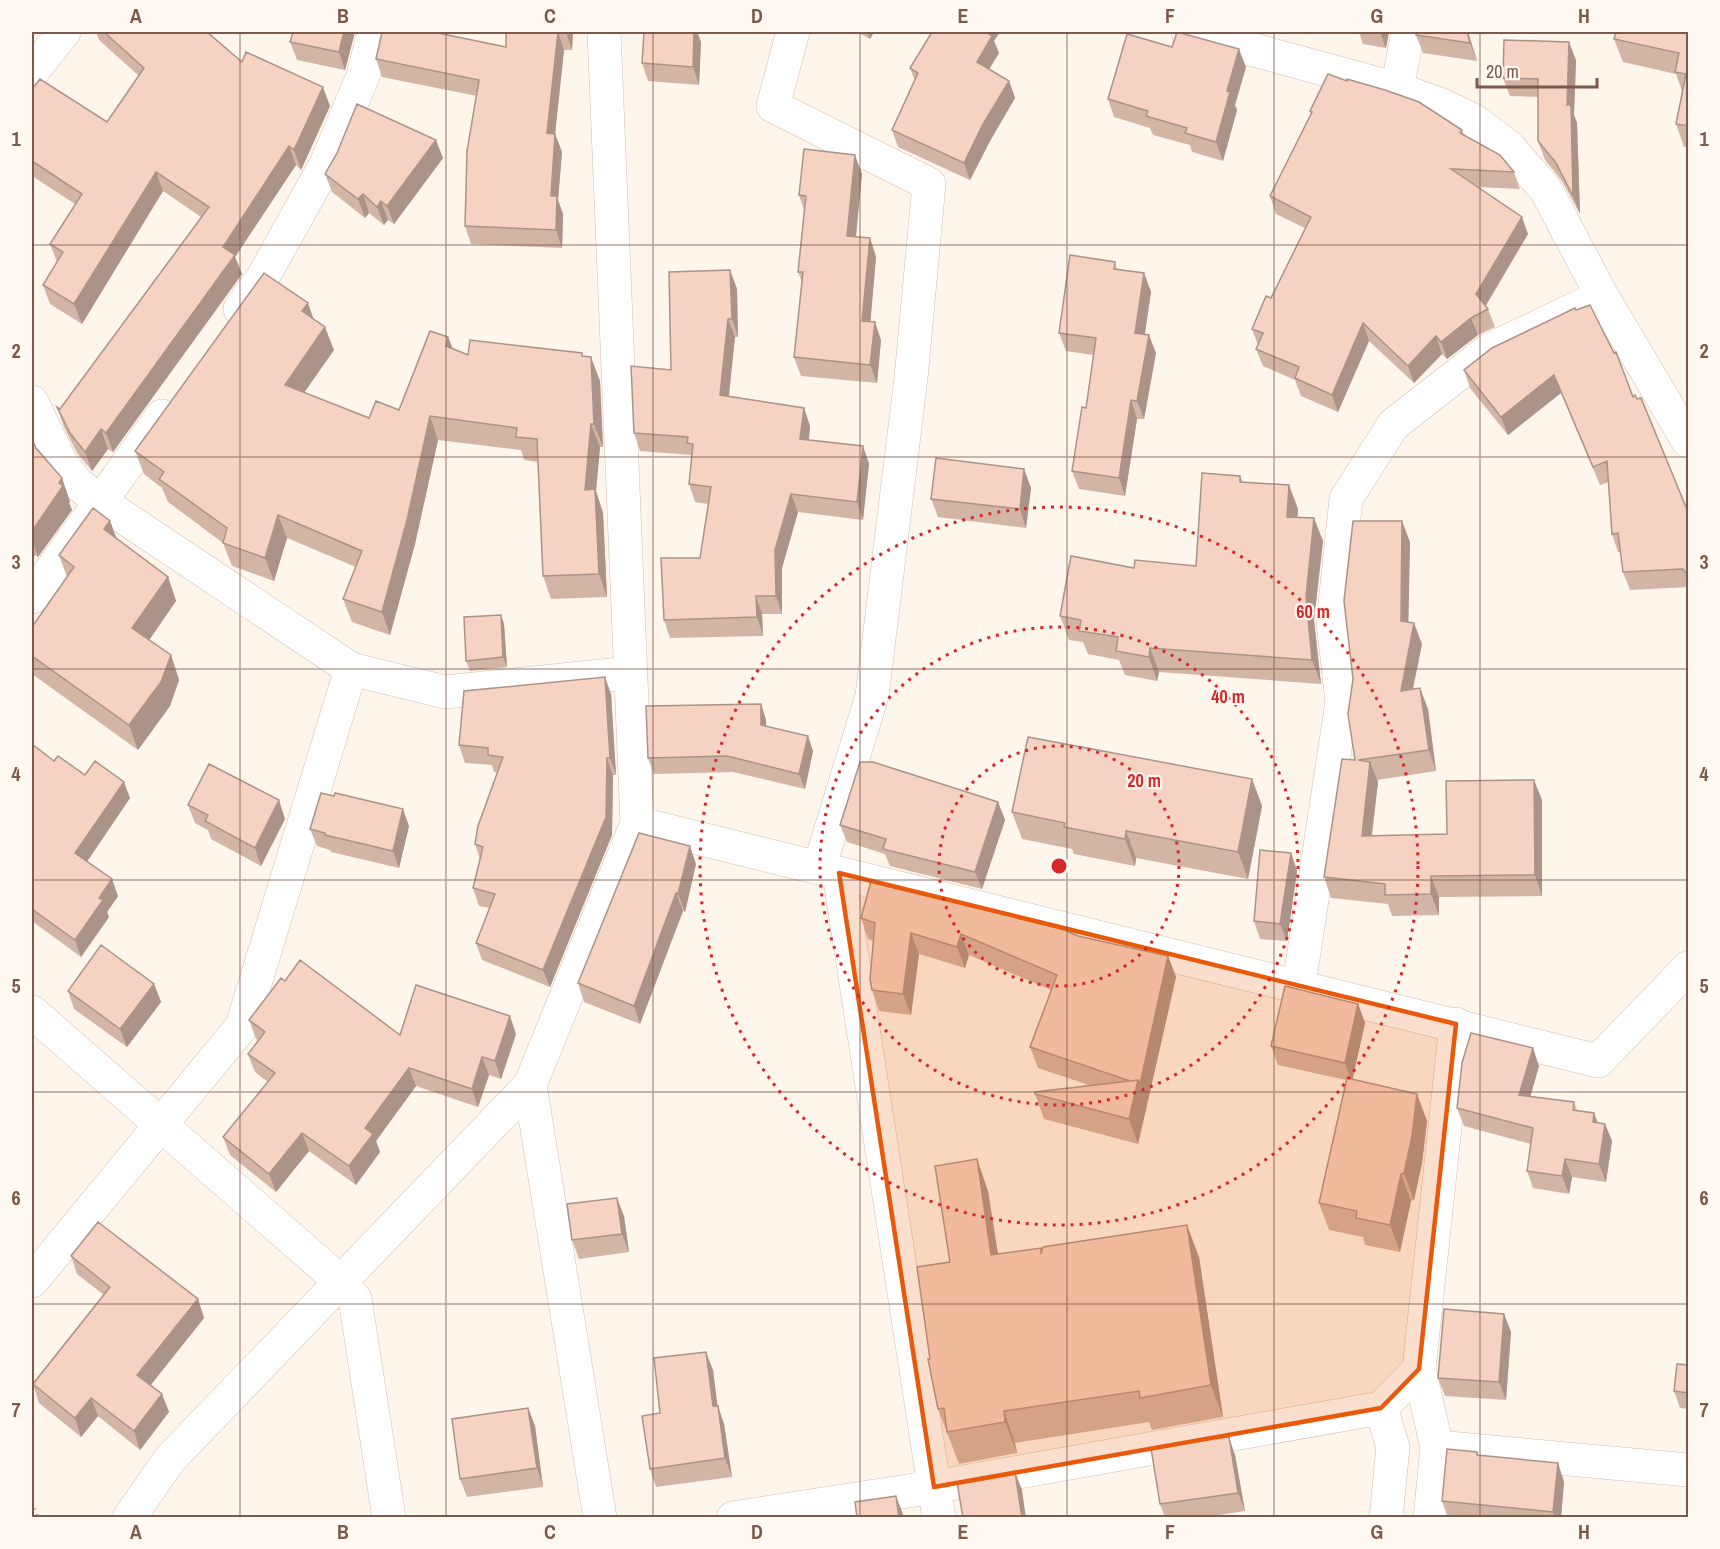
<svg xmlns="http://www.w3.org/2000/svg" width="1720" height="1549" font-family="'Archivo Narrow',sans-serif">
  <style>
    .lines { fill: none; stroke-linecap: round; stroke-linejoin: round }
    .minor-casing { stroke: #d4beb1; stroke-width: 34 }
    .path { stroke: #dbb5a3; stroke-width: 4; stroke-dasharray: 1.5 4.5; stroke-linecap: butt }
    .minor { stroke: #fff; stroke-width: 33 }
    .wall { fill: #d3b5a6 }
    .shaded-wall { fill: #ac9387 }
    .building { fill: #f5d2c1; stroke: #ac9387; stroke-width: 1.5 }
    .marked { fill: #e8590c; fill-opacity: 0.2; stroke: #e8590c; stroke-width: 4.5; stroke-linejoin: round }
    .grid { fill: none; stroke: #7b594b; stroke-width: 1.5; stroke-opacity: 0.55 }
    .ring { fill: none; stroke: #d62828; stroke-width: 3; stroke-dasharray: 3 6 }
    .centre { fill: #d62828; stroke: #fff9f2; stroke-width: 3 }
    .ring-label { font-size: 18px; text-anchor: middle; font-weight: bold; fill: #d62828; stroke: #fff9f2; stroke-width: 4.5; stroke-linejoin: round; paint-order: stroke }
    .neatline { fill: none; stroke: #7b594b; stroke-width: 2 }
    .grid-label { font-size: 20px; text-anchor: middle; font-weight: bold; fill: #7b594b }
  </style>
  <rect width="100%" height="100%" fill="#fef5eb"/>
  <g class="lines">
    <!-- minor casing -->
    <g class="minor-casing">
      <path id="minor" d="M793 32 773 106 929 184 911 378 872 696 819 868
        M1188 32 1397 89 1439 104 1473 120 1509 147 1546 190 1602 296 1688 441
        M32 72 64 32
        M1397 89 1408 32
        M240 309 263 277 326 164 363 76 374 32
        M32 402 61 463 78 484 101 502 351 669 445 692 630 673
        M32 597 162 416
        M637 823 1598 1061 1688 968
        M839 873 939 1518
        M1299 985 1342 702 1333 622 1346 499 1393 425 1489 350 1602 296
        M32 1012 341 1282 355 1299 389 1518
        M530 1085 600 1518
        M32 1281 242 1026 351 669
        M1381 1408 1393 1447 1386 1518
        M1437 1447 1688 1470
        M129 1518 170 1459 530 1085 637 823 604 32
        M733 1518 934 1487 1381 1408 1419 1369
        M1430 1518 1437 1447 1419 1369 1456 1024"/>
    </g>
    <!-- path -->
    <path class="path" d="M32 1503 38 1518"/>
    <!-- minor -->
    <use href="#minor" class="minor"/>
  </g>
  <!-- wall -->
  <path class="wall" d="M96 32H207L242 62 330 106 301 170 296 165 235 257 242 274 113 452 108 449 92 471 77 453 64 427 57 407 60 409 201 217 163 191 82 324 50 304 43 285 57 262 50 244 75 204 32 176V89L107 122 139 76 99 40Z
    M355 32 345 70 297 60 290 42Z
    M382 32H445L444 34 506 47V32H573L572 50H564L555 134 562 152 558 200 563 214 562 248 471 244 465 226 477 96 382 77 376 59Z
    M644 32H697L701 42 699 85 648 81 642 63Z
    M857 32H874L870 39Z
    M1359 32H1389L1386 48 1363 44Z
    M1417 32H1468L1477 61 1423 53 1416 35Z
    M1689 32V147H1684L1676 124 1682 91 1676 74 1623 62 1614 39Z
    M994 41 999 53 989 69 1009 81 1015 98 990 141 970 180 898 147 892 130 915 81 910 68Z
    M1172 47 1246 67 1235 105 1237 110 1223 161 1192 152 1190 145 1153 135 1150 128 1114 117 1108 99Z
    M1576 60 1574 115 1577 123 1580 214 1562 181 1545 160 1538 141V97L1510 96 1503 78Z
    M1310 111 1462 130 1464 135 1514 172 1520 189 1478 187 1528 234 1486 306 1488 309 1495 327 1478 335 1447 359 1442 354 1414 383 1369 341 1338 412 1301 396 1295 380 1263 366 1256 349 1258 345 1252 329 1271 298 1305 228 1276 214 1270 196 1311 115Z
    M443 158 394 224 388 220 384 225 369 213 365 218 332 192 325 174Z
    M862 174 856 237 870 238 876 257 870 321 881 340 877 383 801 376 794 357 802 282 798 272 804 210 799 195Z
    M1115 262 1117 269 1144 273 1151 292 1145 334 1156 353 1144 419H1137L1125 496 1079 489 1072 471 1086 408 1093 355 1066 351 1059 333Z
    M730 270 737 289 738 337H735L729 396 804 408 810 426 809 440 863 446 869 464 863 520 798 512 782 568V614H762L763 636 670 638 664 620 700 558 708 504 695 502 689 484 692 455 640 451 634 433Z
    M1576 310 1633 397 1686 507 1689 506V587L1630 590 1623 572 1621 552H1618L1612 534 1609 482 1600 485 1561 393 1508 435 1470 388 1464 370Z
    M313 319 334 350 304 393 369 418 399 410 448 337 453 349 468 355 583 357 600 381 603 447H600L596 491 603 513 607 597 551 599 543 576 538 462 524 460 521 450 438 440 415 544 390 635 352 622 343 599 356 567 287 538 274 581 232 566 223 543 168 502 162 488 144 474 135 451Z
    M32 439 36 448 62 478 70 502 69 503 72 510 38 557 35 555 34 556 32 555Z
    M1024 469 1031 488 1026 528 938 517 931 499Z
    M1240 476 1243 482 1298 509 1297 517 1323 541 1314 620 1321 684 1159 672 1157 681 1125 675 1119 660 1088 654 1083 642 1069 640 1060 616 1134 568 1196 566Z
    M110 521 116 538 168 577 176 601 149 640 171 655 179 680 170 706 138 750 32 674V627L67 577 59 555Z
    M1410 542 1408 622 1422 644 1413 689 1428 709 1436 771 1377 780 1378 782 1372 836 1447 834 1542 800V896L1439 897V915L1392 916 1388 904 1331 898 1324 877 1355 760Z
    M501 615 504 624 507 667 470 671 466 661Z
    M611 694 616 775H613L612 835 550 987 482 960 476 943 490 908 479 906 473 888 480 859 475 844 498 773 494 772 492 765 465 763 459 745Z
    M761 704 766 720V726L813 751 805 789 733 772 654 774 648 758Z
    M32 744 54 761 130 798 87 862 118 896 107 912 109 917 81 957 32 921Z
    M1252 779 1262 806 1248 879 1136 858 1135 866 1074 854 1072 849 1022 839 1012 812Z
    M998 802 1005 820 982 889 890 866 885 854 847 842 840 825Z
    M188 805 285 819 261 866 211 839 208 830 195 823Z
    M409 826 399 868 331 852 330 850 317 846 310 829Z
    M1291 853 1297 871 1287 941 1260 939 1254 921Z
    M696 864 685 912 683 911 640 1024 584 1002 578 983Z
    M861 918 1078 936 1168 956 1176 977 1138 1144 1044 1119 1035 1094 1089 1085 1038 1068 1030 1047 1051 990 969 955 965 968 919 954 911 1015 879 1011 872 990 874 941 868 939Z
    M285 981 400 1035 516 1034 501 1079 489 1075 478 1107 416 1086 376 1141 380 1152 356 1185 309 1151 276 1192 230 1155 223 1137 268 1082 255 1072 248 1054 258 1040 256 1039 249 1020Z
    M154 984 161 1002 127 1047 74 1009 68 991Z
    M1358 1004 1365 1023 1352 1079 1417 1094 1427 1121 1422 1163 1414 1200 1411 1201 1400 1252 1365 1245 1363 1237 1329 1230 1319 1203 1346 1080 1278 1065 1271 1046Z
    M1539 1066 1530 1096 1574 1102 1577 1110 1598 1122 1605 1124 1612 1141 1606 1182 1572 1177 1569 1194 1533 1188 1527 1171 1531 1144 1464 1126 1457 1108Z
    M988 1191 998 1254 1042 1251 1199 1257 1223 1417 1152 1430 1149 1422 1015 1443 1017 1453 959 1464 938 1409 930 1359 950 1262Z
    M624 1216 629 1252 579 1259 572 1240Z
    M71 1256 198 1299 204 1318 151 1385 162 1394 169 1412 140 1450 98 1416 81 1437 39 1403 33 1384 104 1295 77 1274Z
    M1504 1314 1511 1332 1506 1400 1445 1396 1438 1378Z
    M1689 1365V1409L1680 1408 1674 1391Z
    M713 1370 717 1406 724 1424 732 1477 656 1487 650 1469 660 1413Z
    M528 1408 535 1426 543 1487 467 1497 460 1479Z
    M1222 1438 1235 1455 1245 1511 1200 1518H1165L1160 1504Z
    M1477 1452 1479 1456 1564 1482 1561 1518H1448L1442 1501Z"/>
  <!-- shaded-wall -->
  <path class="shaded-wall" d="M344 32H355L345 70 339 52Z
    M433 32H445L440 50Z
    M558 32 564 50 555 134 562 152 558 200 563 214 562 248 556 230 551 196 547 133Z
    M566 32H573L572 50Z
    M694 32H697L701 42 699 85 693 67Z
    M868 32H874L870 39Z
    M985 32H1000L994 41 999 53 983 79 977 62Z
    M1380 32H1389L1386 48Z
    M1467 32H1468L1477 61 1470 43Z
    M1569 42 1576 60 1574 115 1577 123 1580 214 1573 196 1567 105Z
    M1239 49 1246 67 1235 105 1237 110 1223 161 1216 142 1227 91Z
    M1009 81 1015 98 990 141 970 180 964 163 983 124Z
    M323 87 330 106 301 170 294 150Z
    M436 140 443 158 394 224 387 206Z
    M289 146 296 165 235 257 242 274 113 452 106 433 223 247Z
    M855 155 862 174 854 254 847 236Z
    M156 172 163 191 82 324 74 304Z
    M363 194 369 213 365 218 358 199Z
    M381 201 388 220 384 225 377 207Z
    M1522 217 1528 234 1482 311 1476 294Z
    M870 238 876 257 869 339 862 321Z
    M730 270 737 289 738 337 732 319Z
    M1144 273 1151 292 1142 352 1135 333Z
    M308 303 316 326 302 311Z
    M1471 318 1478 335 1447 359 1441 342Z
    M728 319 735 337 727 413 720 395Z
    M875 322 881 340 877 383 870 365Z
    M1363 323 1369 341 1338 412 1332 395Z
    M325 327 334 350 293 408 285 385Z
    M1149 335 1156 353 1144 419 1137 401Z
    M1436 336 1442 354 1414 383 1408 366Z
    M448 337 457 360 446 346Z
    M591 357 600 381 603 447 594 424Z
    M1554 375 1561 393 1508 435 1501 417Z
    M1131 400 1137 419 1125 496 1119 478Z
    M804 408 810 426 807 457 800 439Z
    M430 416 438 440 415 544 390 635 382 612Z
    M591 424 600 447 596 491 603 513 607 597 599 574 585 490Z
    M101 429 108 449 92 471 85 452Z
    M863 446 869 464 863 520 857 502Z
    M1024 469 1031 488 1026 528 1020 509Z
    M62 478 70 502 69 503 72 510 38 557 32 540V531Z
    M1289 485 1298 509 1296 541 1287 517Z
    M791 494 798 512 782 568V614L776 596 775 550Z
    M278 515 287 538 274 581 265 558Z
    M1314 518 1323 541 1314 620 1321 684 1312 660 1306 597Z
    M110 521 119 545 104 529Z
    M1402 521 1410 542 1408 641 1401 621Z
    M32 546 35 555 34 556 32 550Z
    M168 577 176 601 141 652 132 628Z
    M756 596 762 614 763 636 757 617Z
    M501 615 504 624 507 667 503 657Z
    M1414 623 1422 644 1408 712 1401 691Z
    M1150 648 1159 672 1157 681 1149 657Z
    M171 655 179 680 170 706 138 750 129 725Z
    M605 677 611 694 616 775 610 758Z
    M1420 688 1428 709 1436 771 1429 750Z
    M761 704 766 720 767 740 761 725Z
    M808 736 813 751 805 789 799 774Z
    M607 758 613 775 612 835 550 987 543 970Z
    M1370 762 1378 782 1369 857 1362 836Z
    M1252 779 1262 806 1248 879 1238 852Z
    M1534 780 1542 800V896L1535 875Z
    M124 782 130 798 81 870 75 853Z
    M279 800 285 819 261 866 255 848Z
    M998 802 1005 820 982 889 975 872Z
    M403 809 409 826 399 868 393 851Z
    M1126 831 1136 858 1135 866 1125 839Z
    M690 846 696 864 685 912 678 894Z
    M1291 853 1297 871 1287 941 1280 924Z
    M1431 876 1439 897V915L1431 894Z
    M112 879 118 896 107 912 109 917 81 957 75 940 99 898Z
    M676 893 683 911 640 1024 634 1006Z
    M911 933 919 954 911 1015 903 994Z
    M961 934 969 955 965 968 957 947Z
    M1168 956 1176 977 1147 1105 1140 1084Z
    M154 984 161 1002 127 1047 120 1029Z
    M1358 1004 1365 1023 1352 1082 1345 1063Z
    M510 1016 516 1034 501 1079 495 1061Z
    M1533 1048 1539 1066 1526 1112 1519 1095Z
    M482 1057 489 1075 478 1107 472 1089Z
    M409 1068 416 1086 376 1141 380 1152 356 1185 349 1166 365 1128Z
    M1138 1080 1147 1105 1138 1144 1129 1119Z
    M1417 1094 1427 1121 1422 1163 1414 1200 1404 1173Z
    M1594 1113 1601 1131 1593 1122Z
    M1605 1124 1612 1141 1606 1182 1599 1164Z
    M302 1133 309 1151 276 1192 269 1174Z
    M977 1159 988 1191 1003 1287 991 1255Z
    M1565 1159 1572 1177 1569 1194 1562 1176Z
    M1401 1174 1411 1201 1400 1252 1390 1225Z
    M617 1198 624 1216 629 1252 622 1234Z
    M1187 1225 1199 1257 1223 1417 1211 1385Z
    M198 1299 204 1318 144 1393 137 1375Z
    M1504 1314 1511 1332 1506 1400 1499 1382Z
    M706 1352 713 1370 720 1425 713 1406Z
    M162 1394 169 1412 140 1450 134 1431Z
    M91 1398 98 1416 81 1437 75 1418Z
    M718 1406 724 1424 732 1477 725 1458Z
    M528 1408 535 1426 543 1487 537 1468Z
    M1004 1411 1015 1443 1017 1453 1005 1422Z
    M1229 1437 1235 1455 1245 1511 1238 1493Z
    M1558 1463 1564 1482 1561 1518H1555L1553 1512Z
    M1015 1472 1022 1490 1026 1518H1022Z
    M896 1496 903 1514V1518H899Z"/>
  <!-- building -->
  <path class="building" d="M104 32H207L242 62 246 52 323 87 294 150 289 146 223 247 235 255 106 433 101 429 85 452 70 433 57 407 60 409 209 207 156 172 74 304 43 285 63 252 50 244 82 194 32 161V89L40 79 107 122 144 68Z
    M293 32H344L339 52 290 42Z
    M382 32H433L506 47V32H566H558L547 133 555 134 551 196H557L556 230 465 226 467 151 479 80 376 59Z
    M644 32H694L693 67 642 63Z
    M932 32H986L992 36 977 62 1009 81 983 124 964 163 892 130 918 73 910 68Z
    M1177 32 1239 49 1227 91 1230 92 1216 142 1185 133 1187 128 1146 116 1148 111 1108 99 1127 34 1172 47Z
    M1417 32H1467L1470 43 1416 35Z
    M1616 32H1689V126L1676 124 1686 74 1675 72 1679 53 1614 39Z
    M1504 40 1569 42 1567 105H1571L1573 196 1556 163 1538 141V79L1503 78Z
    M1328 74 1347 81V79L1385 90 1419 102 1462 130 1460 133 1500 155 1514 172 1451 169 1522 217 1476 294 1488 309 1471 318 1441 342 1436 336 1408 366 1363 323 1332 395 1295 378 1299 367 1256 349 1263 333 1252 329 1266 296 1271 298 1311 217 1270 196 1312 112 1310 111Z
    M357 104 436 140 387 206 381 201 377 207 363 194 358 199 325 174 337 153Z
    M804 149 855 155 847 236 870 238 862 321 875 322 870 365 794 357 803 272H798L806 196 799 195Z
    M1070 255 1115 262 1114 269 1144 273 1135 333 1149 335 1137 401 1131 400 1119 478 1072 471 1082 407 1086 408 1096 338 1059 333Z
    M730 270 732 319H728L720 395 804 408 800 439 863 446 857 502 791 494 775 550 776 596H756L757 617 664 620 661 558H700L711 487 689 484 693 444 687 443 688 437 634 433 631 366 671 370 669 272Z
    M264 273 308 303 302 311 325 327 285 385 369 418 376 401 399 410 430 331 448 337 446 346 468 355 470 340 582 353V356L591 357 594 424H591L585 490 595 489 599 574 543 576 537 439 516 437 517 428 430 416 407 520 382 612 343 599 362 551 278 515 265 558 223 543 227 528 159 479 164 472 135 451Z
    M1590 305 1614 353 1616 352 1633 397 1635 395 1637 399 1641 398 1686 507 1689 506V577L1683 569 1623 572 1618 533 1612 534 1607 461 1593 467 1554 375 1501 417 1464 370 1492 348 1575 308 1576 310Z
    M32 439 36 448 62 478 59 483 63 486 32 531Z
    M936 458 1024 469 1020 509 931 499Z
    M1202 473 1240 476V482L1289 485 1287 517 1314 518 1306 597 1312 660 1150 648 1149 657 1116 651 1118 637 1079 631 1081 620 1060 616 1071 556 1134 568 1135 560 1196 566Z
    M93 508 110 521 104 529 168 577 132 628 171 655 161 682 129 725 32 656V627L74 567 59 555Z
    M1353 521H1402L1401 621 1414 623 1401 691 1420 688 1429 750 1358 760 1370 762 1362 836 1447 834 1446 781 1534 780 1535 875 1431 876V894L1385 895V884L1324 877 1342 759 1355 760 1348 714 1353 679 1344 601Z
    M501 615 503 657 466 661 464 617Z
    M605 677 610 758H607L606 817 543 970 476 943 495 894 473 888 483 847 475 844 478 826 503 757 488 755V748L459 745 464 691Z
    M761 704V725L808 736 799 774 727 756 648 758 646 706Z
    M1028 737 1252 779 1238 852 1126 831 1125 839 1064 827 1065 823 1012 812Z
    M32 744 54 761 58 756 85 775 95 761 124 782 75 853 112 879 99 898 103 900 75 940 32 909Z
    M860 762H873L998 802 975 872 883 849 886 839 840 825Z
    M209 764 279 800 255 848 205 821 208 815 188 805Z
    M321 793 334 796 335 793 403 809 393 851 325 835V833L310 829Z
    M639 833 690 846 678 894 676 893 634 1006 578 983Z
    M1260 850 1291 853 1280 924 1254 921Z
    M871 881 1060 928 1078 936 1168 956 1140 1084 1138 1080 1130 1081 1030 1047 1057 975 961 934 957 947 911 933 903 994 872 990 870 979 875 923 861 918Z
    M101 945 154 984 120 1029 68 991Z
    M300 960 400 1035 416 985 510 1016 495 1061 482 1057 472 1089 409 1068 365 1128 373 1134 349 1166 302 1133 269 1174 223 1137 275 1073 248 1054 265 1032 249 1020 281 978 285 981Z
    M1285 986 1358 1004 1345 1063 1271 1046Z
    M1471 1033 1533 1048 1519 1095 1574 1102 1573 1110 1594 1113 1593 1122 1605 1124 1599 1164 1565 1159 1562 1176 1527 1171 1533 1128 1457 1108 1462 1063Z
    M1347 1078 1417 1094 1412 1136 1404 1173 1401 1174 1390 1225 1356 1218 1357 1211 1319 1203Z
    M1138 1080 1129 1119 1035 1094V1092Z
    M977 1159 991 1255 1041 1248V1254L1043 1247 1187 1225 1211 1385 1140 1398 1139 1391 1004 1411 1005 1422 947 1432 944 1408 938 1409 928 1359H930L917 1267 950 1262 935 1166Z
    M617 1198 622 1234 572 1240 567 1204Z
    M98 1222 198 1299 137 1375 162 1394 134 1431 91 1398 75 1418 33 1384 110 1287 71 1256Z
    M1444 1309 1504 1314 1499 1382 1438 1378Z
    M706 1352 713 1406H718L725 1458 650 1469 642 1416 660 1413 654 1358Z
    M1677 1364 1689 1365V1393L1674 1391Z
    M528 1408 537 1468 460 1479 452 1419Z
    M1222 1436V1438L1229 1437 1238 1493 1160 1504 1151 1448Z
    M1447 1449 1477 1452V1455L1558 1463 1553 1512 1442 1501Z
    M1015 1472 1022 1518H963L957 1482Z
    M896 1496 899 1518H857L855 1502Z"/>
  <!-- marked area -->
  <path class="marked" d="M839 873 1456 1024 1419 1369 1381 1408 934 1487Z"/>
  <!-- grid -->
  <path class="grid" d="M240 32V1518M446 32V1518M653 32V1518M860 32V1518M1067 32V1518M1274 32V1518M1480 32V1518M32 245H1688M32 457H1688M32 669H1688M32 880H1688M32 1092H1688M32 1304H1688"/>
  <!-- distance rings -->
  <g class="ring">
    <circle cx="1059" cy="866" r="120"/>
    <circle cx="1059" cy="866" r="239"/>
    <circle cx="1059" cy="866" r="359"/>
  </g>
  <circle cx="1059" cy="866" r="9" class="centre"/>
  <g class="ring-label">
    <text x="1313" y="618">60 m</text>
    <text x="1228" y="703">40 m</text>
    <text x="1144" y="787">20 m</text>
  </g>
  <!-- border -->
  <rect width="1720" height="1549" fill="none" stroke="#fff9f2" stroke-width="66"/>
  <!-- scale -->
  <path d="M1477 78v9h120v-9" fill="none" stroke="#7b594b" stroke-width="3"/>
  <text x="1486" y="78" font-size="18" fill="#7b594b" stroke="#fff9f2" stroke-width="4.5" paint-order="stroke">20 m</text>
  <rect x="33" y="33" width="1654" height="1483" class="neatline"/>
  <g class="grid-label">
    <text x="136" y="23">A</text>
    <text x="343" y="23">B</text>
    <text x="550" y="23">C</text>
    <text x="757" y="23">D</text>
    <text x="963" y="23">E</text>
    <text x="1170" y="23">F</text>
    <text x="1377" y="23">G</text>
    <text x="1584" y="23">H</text>
    <text x="16" y="146">1</text>
    <text x="1704" y="146">1</text>
    <text x="16" y="358">2</text>
    <text x="1704" y="358">2</text>
    <text x="16" y="569">3</text>
    <text x="1704" y="569">3</text>
    <text x="16" y="781">4</text>
    <text x="1704" y="781">4</text>
    <text x="16" y="993">5</text>
    <text x="1704" y="993">5</text>
    <text x="16" y="1205">6</text>
    <text x="1704" y="1205">6</text>
    <text x="16" y="1417">7</text>
    <text x="1704" y="1417">7</text>
    <text x="136" y="1539">A</text>
    <text x="343" y="1539">B</text>
    <text x="550" y="1539">C</text>
    <text x="757" y="1539">D</text>
    <text x="963" y="1539">E</text>
    <text x="1170" y="1539">F</text>
    <text x="1377" y="1539">G</text>
    <text x="1584" y="1539">H</text>
  </g>
</svg>
